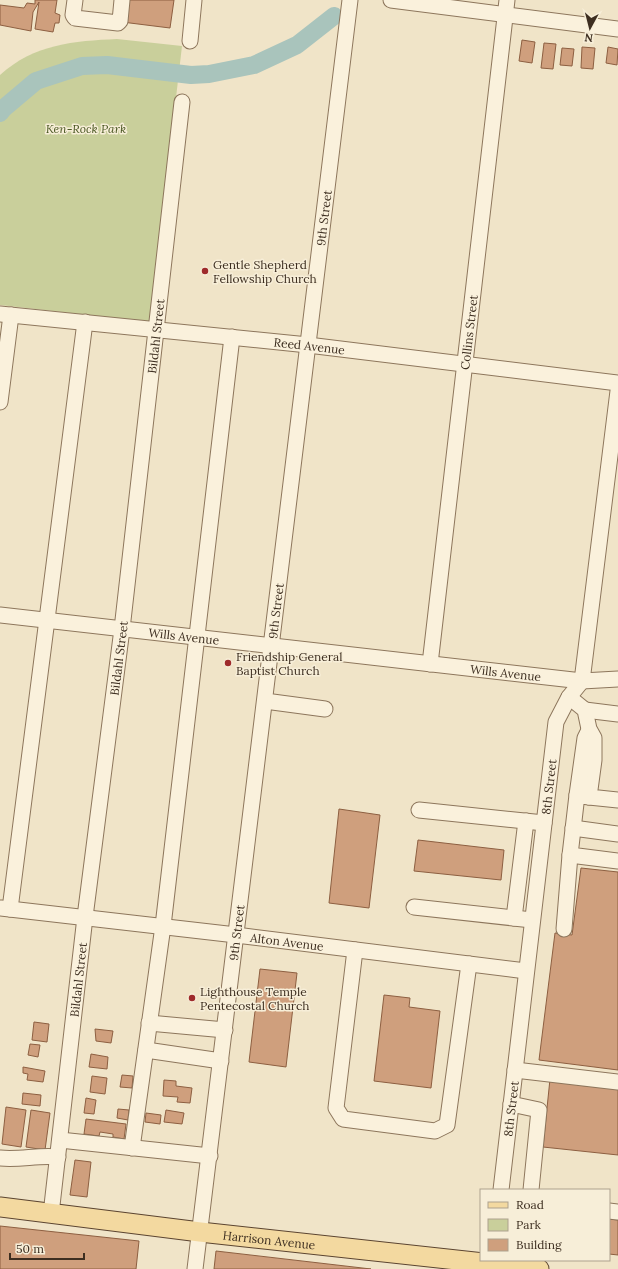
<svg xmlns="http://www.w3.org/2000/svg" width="618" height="1269" font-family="Lora,serif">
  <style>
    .green { fill: #c9cf9b }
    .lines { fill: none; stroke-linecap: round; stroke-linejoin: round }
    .river { stroke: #a9c4bc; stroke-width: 18 }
    .building { fill: #cf9f7d; stroke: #8d5f41 }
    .minor-casing { stroke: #8d765c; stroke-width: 17 }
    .major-casing { stroke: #5b4430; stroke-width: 21 }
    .minor { stroke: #faf1dc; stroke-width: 15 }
    .major { stroke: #f3d9a0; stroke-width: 19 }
    .poi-dot { fill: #9e2a2b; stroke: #f7eed8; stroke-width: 1.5 }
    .labels { text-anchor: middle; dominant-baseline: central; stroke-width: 3; stroke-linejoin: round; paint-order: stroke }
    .park-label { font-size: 12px; font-style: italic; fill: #4d5a26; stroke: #f7eed8 }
    .street-label { font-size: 12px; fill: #3d2e20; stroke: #f7eed8 }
    .poi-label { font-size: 12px; fill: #3d2e20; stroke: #f7eed8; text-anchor: start }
  </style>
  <rect width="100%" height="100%" fill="#f0e4c8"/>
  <!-- green -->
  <path class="green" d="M117 39 182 46 150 322 0 305V75C34 44 74 41 117 39Z"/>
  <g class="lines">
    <!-- river -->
    <path class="river" d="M0 113 4 108 36 81 82 66 107 65 191 75 209 74 254 65 297 45 334 16"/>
  </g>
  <!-- building -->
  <path class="building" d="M35 0H57L55 13 60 15 59 23H55L53 32 35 29 39 2 33 12 31 31 0 25V5L24 8 27 3 35 4Z
    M125 0H174L170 28 122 22Z
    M522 40 535 42 532 63 519 61Z
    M544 43 556 44 553 69 541 68Z
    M582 47 595 48 593 69 581 68Z
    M608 47 618 49 617 65 606 63Z
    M562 48 574 49 572 66 560 65Z
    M339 809 380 815 369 908 329 903Z
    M418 840 504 850 501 880 414 871Z
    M581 868 618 872V1070L539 1060 555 933 572 935Z
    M260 969 297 973 286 1067 249 1062Z
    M384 995 410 998 409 1007 440 1011 431 1088 374 1081Z
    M34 1022 49 1024 47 1042 32 1040Z
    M95 1029 113 1031 111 1043 96 1041Z
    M30 1044 40 1045 38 1057 28 1055Z
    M91 1054 108 1057 107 1069 89 1067Z
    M23 1067 45 1071 43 1082 27 1080 28 1074 23 1073Z
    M122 1075 133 1076 132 1088 120 1087Z
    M92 1076 107 1078 105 1094 90 1092Z
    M550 1079 577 1082V1085L618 1089V1155L543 1147Z
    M164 1080 176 1081V1086L192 1088 190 1103 177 1102 178 1097 163 1096Z
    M23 1093 41 1095 40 1106 22 1104Z
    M86 1098 96 1100 94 1114 84 1113Z
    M6 1107 26 1110 21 1147 2 1144Z
    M118 1109 129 1110 128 1120 117 1118Z
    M31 1110 50 1113 45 1150 26 1147Z
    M166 1110 184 1113 182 1124 164 1122Z
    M146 1113 161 1115 160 1124 145 1122Z
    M86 1119 126 1124 124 1139 113 1137V1134L100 1132 99 1136 84 1134Z
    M75 1160 91 1162 87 1197 70 1195Z
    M609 1219 618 1220V1255L609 1254Z
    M0 1226 139 1241 136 1269H0Z
    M216 1251 371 1269H214Z"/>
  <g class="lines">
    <!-- minor casing -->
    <g class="minor-casing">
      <g id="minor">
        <path d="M75 0 73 15 75 18 118 23 120 21 122 0"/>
        <path d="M391 0 618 29"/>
        <path d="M190 41 194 0"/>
        <path id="s1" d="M0 314 308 345 618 383"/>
        <path d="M0 402 11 315"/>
        <path id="s2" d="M0 615 582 681 618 679"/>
        <path id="s3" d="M430 664 507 0"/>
        <path d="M569 697 585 710 589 729 594 738V760L589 797 618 800"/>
        <path d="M265 701 325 709"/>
        <path d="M585 710 618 714"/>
        <path d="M577 795 585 738 589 730"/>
        <path d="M589 797 577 795 570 855 618 861"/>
        <path d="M419 810 544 823"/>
        <path d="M573 828 618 834"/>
        <path d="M414 907 532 920"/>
        <path id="s4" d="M1 908 236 935 526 971"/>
        <path d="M10 909 85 322"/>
        <path d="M514 918 526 821"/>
        <path d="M564 929 570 855"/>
        <path d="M355 950 336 1108 343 1119 435 1131 447 1125 469 964"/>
        <path d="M149 1023 225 1030"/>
        <path d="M146 1050 221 1061"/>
        <path d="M515 1070 618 1082"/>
        <path d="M511 1104 539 1110 531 1190"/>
        <path d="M60 1140 210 1156"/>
        <path d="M132 1148 163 926 232 337"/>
        <path d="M0 1158C20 1160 38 1155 58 1157"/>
        <path id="s5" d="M501 1190 556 722 569 697 582 681 618 391"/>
        <path d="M609 1211 618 1212"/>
        <path id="s6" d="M51 1214 85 917 122 629 182 102"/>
        <path id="s7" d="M195 1269 350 0"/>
      </g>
    </g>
    <!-- major casing -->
    <g class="major-casing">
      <g id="major">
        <path id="s8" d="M0 1207 200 1232 539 1269"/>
      </g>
    </g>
    <!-- minor -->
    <use href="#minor" class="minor"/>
    <!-- major -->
    <use href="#major" class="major"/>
  </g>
  <!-- markers -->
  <g class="poi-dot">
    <circle cx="205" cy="271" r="4"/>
    <circle cx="228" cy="663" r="4"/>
    <circle cx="192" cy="998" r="4"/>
  </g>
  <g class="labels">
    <!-- park labels -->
    <g class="park-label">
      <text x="86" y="128">Ken-Rock Park</text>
    </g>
    <!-- street labels -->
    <g class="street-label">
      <text stroke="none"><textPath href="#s7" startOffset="1059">9th Street</textPath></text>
      <text stroke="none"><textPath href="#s3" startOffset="334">Collins Street</textPath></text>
      <text stroke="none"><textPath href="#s6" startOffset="884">Bildahl Street</textPath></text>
      <text stroke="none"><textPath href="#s1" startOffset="311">Reed Avenue</textPath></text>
      <text stroke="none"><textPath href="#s7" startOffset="663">9th Street</textPath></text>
      <text stroke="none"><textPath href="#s2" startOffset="185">Wills Avenue</textPath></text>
      <text stroke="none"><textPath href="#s6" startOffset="560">Bildahl Street</textPath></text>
      <text stroke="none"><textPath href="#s2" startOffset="509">Wills Avenue</textPath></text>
      <text stroke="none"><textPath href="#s5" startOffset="406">8th Street</textPath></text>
      <text stroke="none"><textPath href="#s7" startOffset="339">9th Street</textPath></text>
      <text stroke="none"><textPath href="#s4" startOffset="288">Alton Avenue</textPath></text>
      <text stroke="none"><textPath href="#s6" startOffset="236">Bildahl Street</textPath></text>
      <text stroke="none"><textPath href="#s5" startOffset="82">8th Street</textPath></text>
      <text stroke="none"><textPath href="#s8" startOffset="271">Harrison Avenue</textPath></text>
    </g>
    <!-- poi labels -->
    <g class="poi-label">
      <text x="213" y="264">Gentle Shepherd<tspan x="213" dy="14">Fellowship Church</tspan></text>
      <text x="236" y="656">Friendship General<tspan x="236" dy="14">Baptist Church</tspan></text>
      <text x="200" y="991">Lighthouse Temple<tspan x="200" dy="14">Pentecostal Church</tspan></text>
    </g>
  </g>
  <!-- legend -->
  <rect x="480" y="1189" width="130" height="72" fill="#f7eed8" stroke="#ada18e"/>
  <rect x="488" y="1202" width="20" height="6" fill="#f3d9a0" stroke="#ada18e"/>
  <text x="516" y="1209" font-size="12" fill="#3d2e20">Road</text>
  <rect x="488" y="1219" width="20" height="12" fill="#c9cf9b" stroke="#ada18e"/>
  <text x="516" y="1229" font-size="12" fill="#3d2e20">Park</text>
  <rect x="488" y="1239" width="20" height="12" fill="#cf9f7d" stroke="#ada18e"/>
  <text x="516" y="1249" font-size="12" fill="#3d2e20">Building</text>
  <!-- north arrow -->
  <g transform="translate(590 28) rotate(187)" stroke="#f7eed8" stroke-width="3" paint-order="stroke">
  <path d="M0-3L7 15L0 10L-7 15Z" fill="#3d2e20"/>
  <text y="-6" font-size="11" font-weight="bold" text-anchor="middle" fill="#3d2e20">N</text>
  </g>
  <!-- scale -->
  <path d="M10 1253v6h74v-6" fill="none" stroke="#3d2e20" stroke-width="2"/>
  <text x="16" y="1253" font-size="12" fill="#3d2e20" stroke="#f7eed8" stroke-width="3" paint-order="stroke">50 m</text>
</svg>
